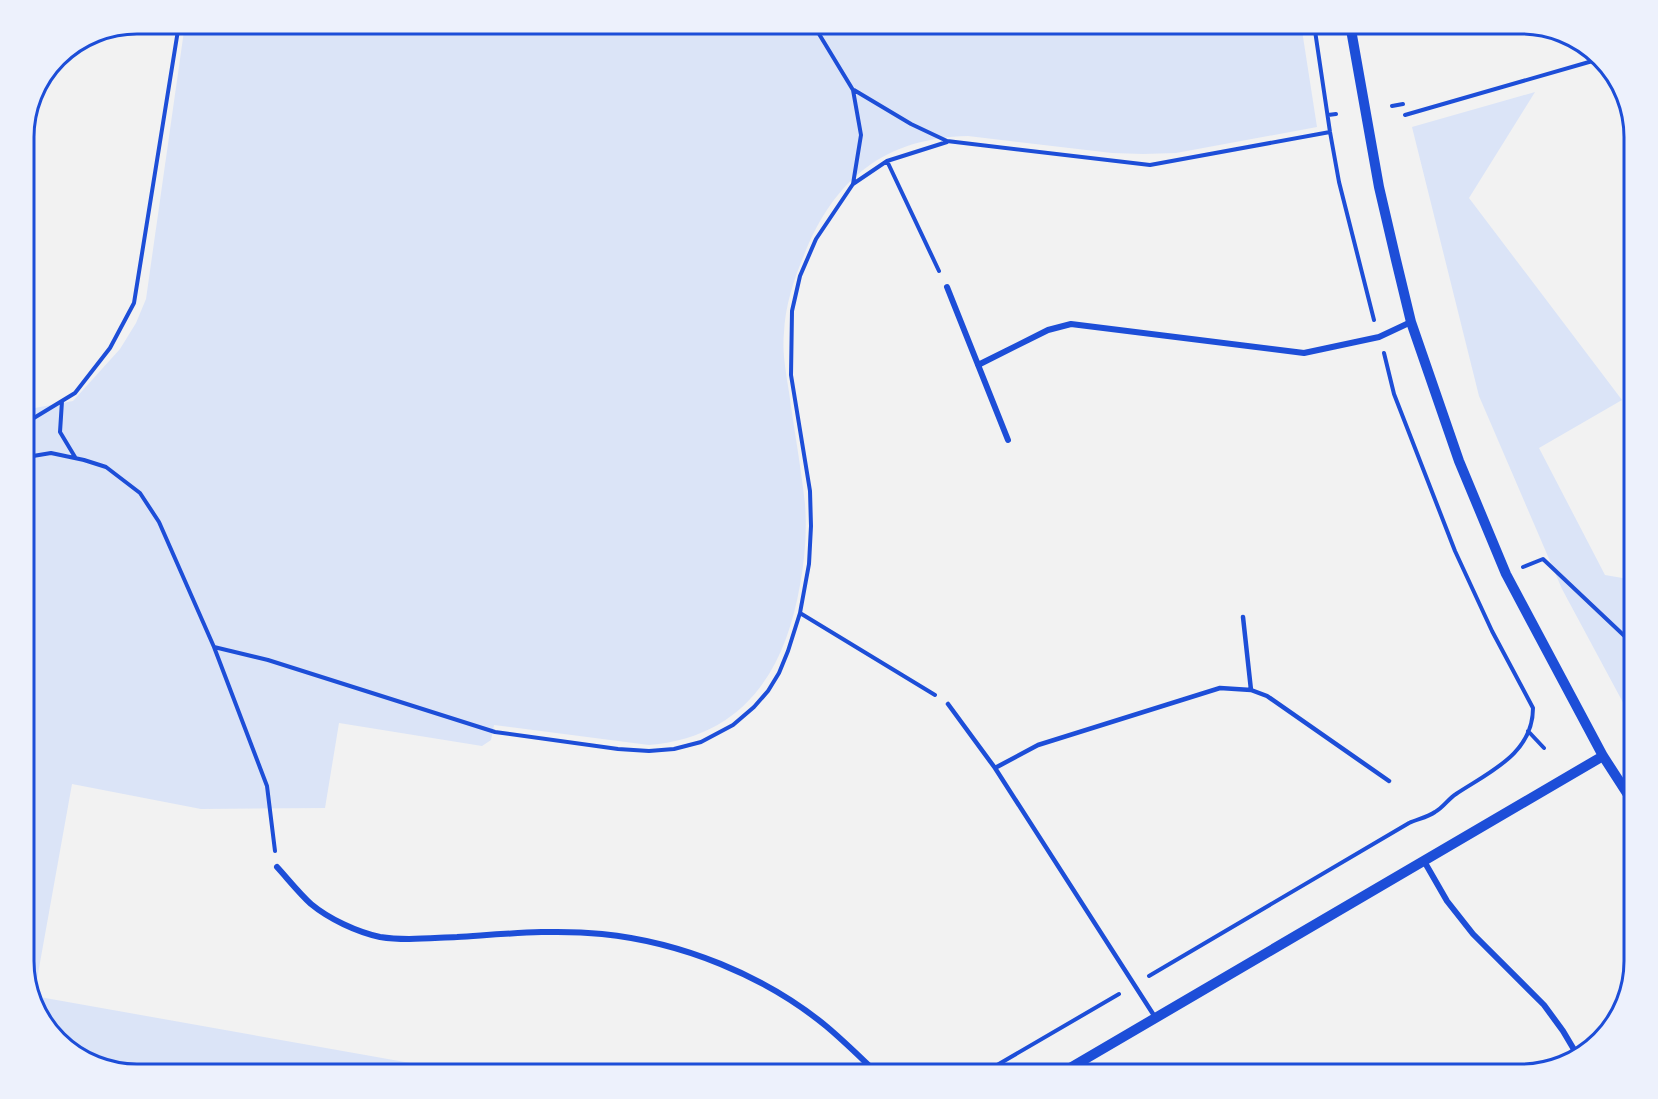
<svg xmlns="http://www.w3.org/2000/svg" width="1658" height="1099" font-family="'Public Sans',sans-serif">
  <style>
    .green { fill: #dbe4f7 }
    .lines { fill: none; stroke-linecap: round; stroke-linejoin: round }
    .path { stroke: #1d4ed8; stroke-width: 4 }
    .service { stroke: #1d4ed8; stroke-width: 4.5 }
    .minor { stroke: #1d4ed8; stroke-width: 6 }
    .tertiary { stroke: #1d4ed8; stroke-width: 10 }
    .rim { fill: none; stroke: #1d4ed8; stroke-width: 3 }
  </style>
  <rect width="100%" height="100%" fill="#f2f2f2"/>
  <!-- green -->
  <path class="green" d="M185 24H1301L1317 127 1176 153 1143 154 1112 153 968 136C885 138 835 178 804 255 794 279 785 306 784 333 782 353 786 372 789 392 794 429 801 467 805 504 807 531 805 559 800 585 785 672 743 737 649 745L494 725 491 740 482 746 339 723 325 808 201 809 72 784 34 996 478 1075H138L74 1056 39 1018 24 969V410L73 401 120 349 136 323 146 299Z
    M1535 92 1469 198 1622 400 1539 448 1605 575 1634 580V723L1562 589 1479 396 1412 127Z"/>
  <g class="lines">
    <!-- path -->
    <path class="path" d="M1314 24 1330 132 1339 182 1374 320
      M854 90 911 124 947 141 1150 165 1330 132
      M1392 106 1403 104
      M1328 115 1336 114
      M1405 115 1596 60 1601 62
      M887 161 939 271
      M853 184 887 161 947 142
      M62 401 60 432 75 457
      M24 424 75 393 110 348 134 303 179 24
      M24 464 33 456 51 453 84 460 106 467 140 493 159 522 214 647 267 786 275 851
      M1523 567 1543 559 1634 645
      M800 613 935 695
      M214 647 268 660 495 732 618 749 649 751 674 749 701 742 733 725 754 707 768 691 779 673 788 651 800 613 809 564 811 526 810 491 791 375 792 311 800 276 816 239 853 184 861 135 853 90 813 24
      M1528 731 1544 748
      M1149 976 1409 823C1418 819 1428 817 1435 812 1443 808 1448 799 1456 794 1489 772 1533 754 1533 708L1492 631 1455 551 1394 394 1384 353
      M980 1075 1119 994"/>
    <!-- service -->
    <path class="service" d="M1243 617 1251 690
      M948 704 995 768 1155 1017
      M995 768 1038 745 1220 688 1251 690 1267 696 1389 781"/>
    <!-- minor -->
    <path class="minor" d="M947 287 1008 440
      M978 365 1048 330 1071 324 1304 353 1379 337 1411 322
      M1424 861 1447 901 1473 934 1544 1005 1563 1031 1579 1058
      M277 867C288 879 299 893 311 904 329 919 357 932 380 937 405 941 431 938 457 937 505 934 554 929 602 934 681 942 764 975 826 1026 844 1041 861 1058 879 1075"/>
    <!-- tertiary -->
    <path class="tertiary" d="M1350 24 1379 187 1396 260 1411 322 1459 461 1506 574 1603 756 1634 804
      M1058 1075 1603 756"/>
  </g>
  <!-- crop -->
  <path d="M0 0H1658V1099H0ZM137 34H1521A103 103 0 0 1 1624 137V961A103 103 0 0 1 1521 1064H137A103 103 0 0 1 34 961V137A103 103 0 0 1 137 34Z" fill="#edf1fc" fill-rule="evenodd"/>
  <path class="rim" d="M137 34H1521A103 103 0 0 1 1624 137V961A103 103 0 0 1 1521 1064H137A103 103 0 0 1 34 961V137A103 103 0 0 1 137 34Z"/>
</svg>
